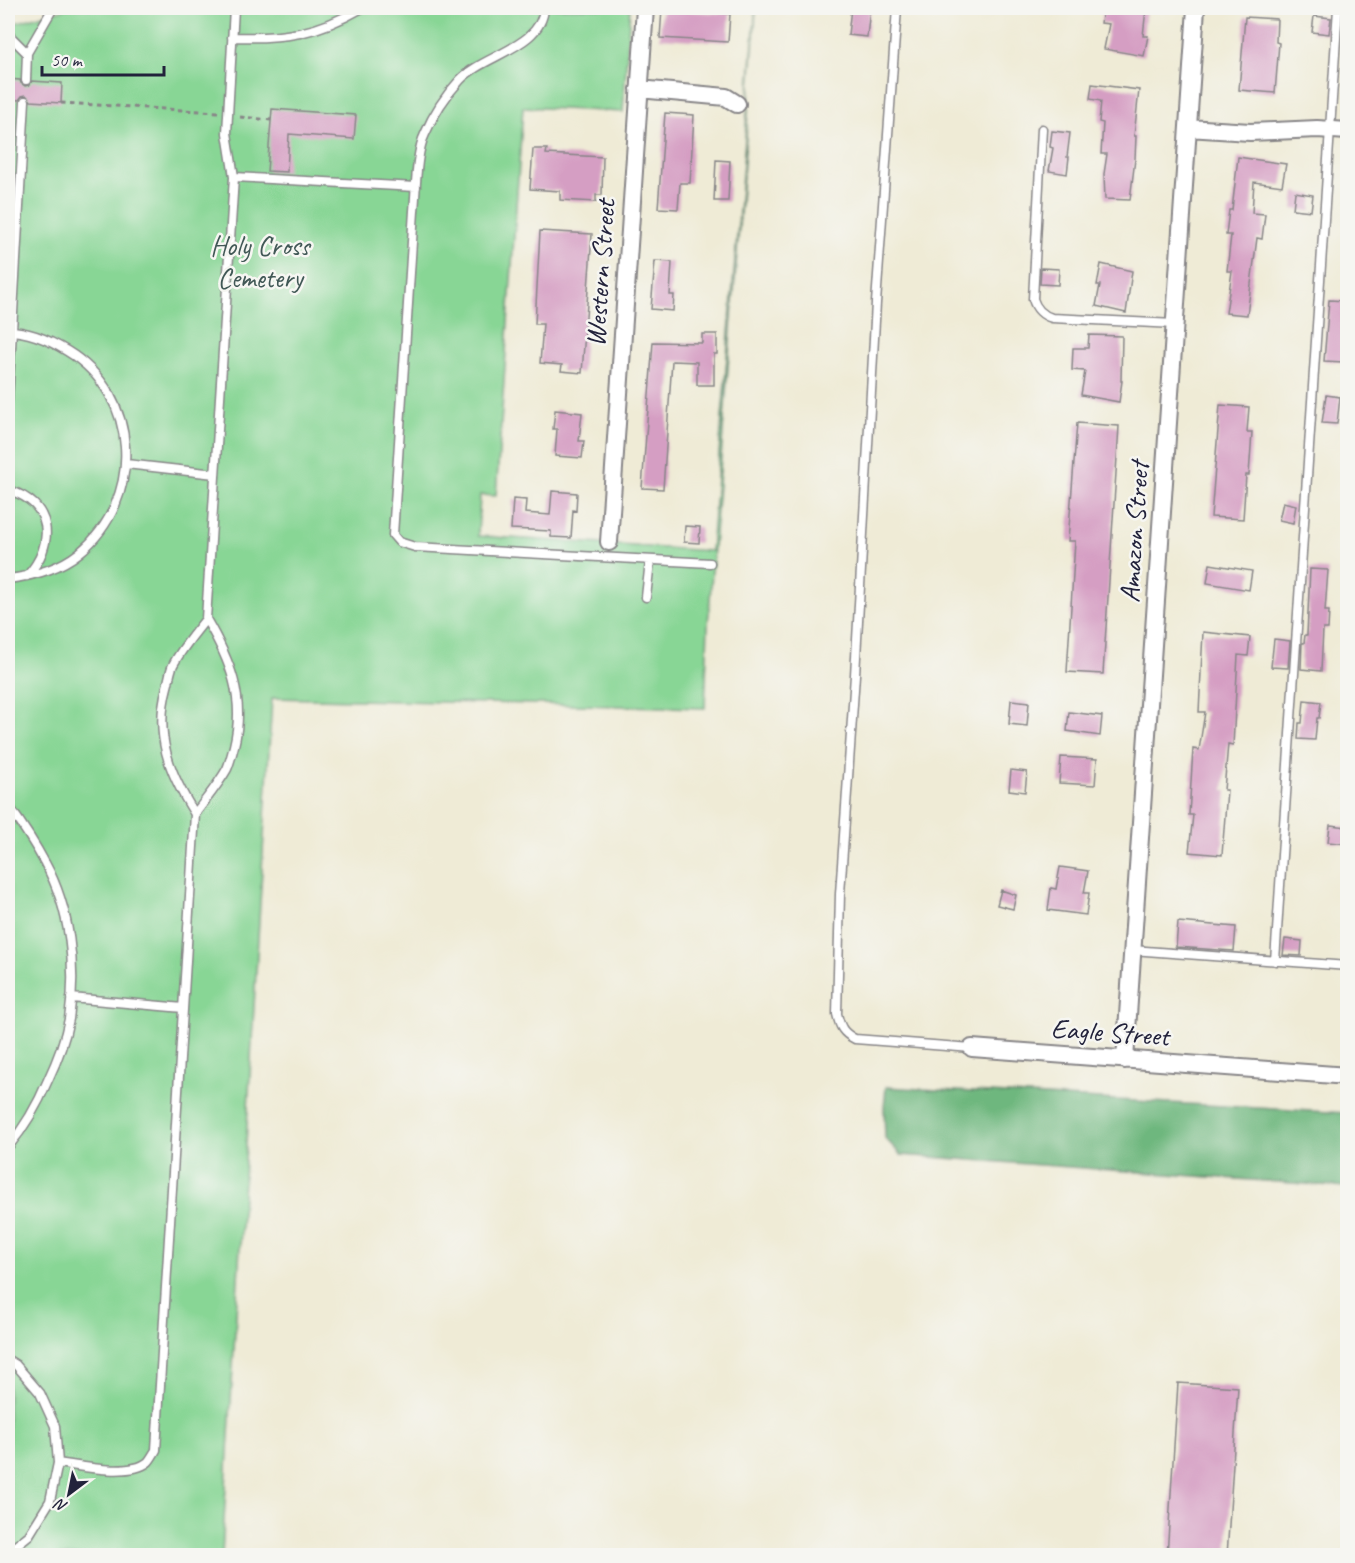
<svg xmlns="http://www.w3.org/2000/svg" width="1355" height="1563" font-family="Caveat,sans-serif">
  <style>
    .green { fill: #88d695; stroke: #557c68; stroke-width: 1.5 }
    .forest { fill: #6eb77e; stroke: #486c5c; stroke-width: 1.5 }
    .building { fill: #d59ec3 }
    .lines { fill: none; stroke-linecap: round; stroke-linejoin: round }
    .lane-casing { stroke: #888688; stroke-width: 11 }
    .street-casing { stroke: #888688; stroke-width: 20 }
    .path { stroke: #888688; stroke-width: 3; stroke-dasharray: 4.5 4.5; stroke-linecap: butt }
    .lane { stroke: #fff; stroke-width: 8 }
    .street { stroke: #fff; stroke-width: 16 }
    .labels { text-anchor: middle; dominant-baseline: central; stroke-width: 5; stroke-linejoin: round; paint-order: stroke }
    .park-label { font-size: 28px; fill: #415856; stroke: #f6f6f2 }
    .street-label { font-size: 28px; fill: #22223b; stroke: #f6f6f2 }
  </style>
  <rect width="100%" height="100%" fill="#f6f6f2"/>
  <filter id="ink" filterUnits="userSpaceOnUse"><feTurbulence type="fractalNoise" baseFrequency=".0167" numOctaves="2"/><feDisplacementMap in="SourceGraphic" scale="12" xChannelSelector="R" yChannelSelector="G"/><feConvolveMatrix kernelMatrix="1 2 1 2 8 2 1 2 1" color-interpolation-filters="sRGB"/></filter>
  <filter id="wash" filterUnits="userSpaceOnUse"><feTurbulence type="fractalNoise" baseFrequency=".008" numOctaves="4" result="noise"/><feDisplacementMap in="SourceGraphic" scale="24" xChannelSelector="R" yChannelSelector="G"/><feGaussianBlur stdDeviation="1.35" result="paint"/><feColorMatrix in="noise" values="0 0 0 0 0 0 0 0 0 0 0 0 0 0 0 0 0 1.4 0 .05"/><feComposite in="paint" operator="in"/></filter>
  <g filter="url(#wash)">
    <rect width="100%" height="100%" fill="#efebd6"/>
    <!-- green -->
    <path class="green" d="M68 8H630L623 112 523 107 496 496 480 495 478 536 711 551 756 8 708 624 705 708 272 698 222 1555 8 1556V25Z"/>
    <!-- forest -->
    <path class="forest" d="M886 1087 1347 1113V1187L901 1155 885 1138 884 1108Z"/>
    <g id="blocks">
      <!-- building -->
      <path class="building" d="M851 8H870L867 37 848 35Z
        M1103 8 1146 9 1143 36H1148L1144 56 1104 49 1109 24 1101 23Z
        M662 9 730 14 728 42 660 38Z
        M1314 16 1331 18 1329 34 1312 32Z
        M1245 17 1277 19 1276 42 1279 43 1275 93 1239 90Z
        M8 79 20 80 21 83 25 86 29 85 32 81 62 83 61 103 31 101 26 95 22 96 19 100 8 99Z
        M1092 84 1139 90 1134 136H1136L1135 159 1130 200 1105 199 1104 174 1107 154H1101L1103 123 1099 122 1101 101 1090 99Z
        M272 109 356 115 354 139 289 134 287 172 267 171Z
        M665 113 694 115 690 183H680L678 209 658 208Z
        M1052 131 1070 133 1067 157H1069L1067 174 1049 171 1053 148 1050 147Z
        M533 149H547L546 154 603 157 602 195H596V202L560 200V191L530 189Z
        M1238 157 1286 164 1282 186 1254 182 1252 213 1265 214 1262 239 1257 238 1247 315 1226 313 1232 271H1227L1231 235H1226L1229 210H1232Z
        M716 160 730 161 728 201H714Z
        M1295 192 1313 195 1311 211 1293 209Z
        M540 231 592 234 582 373 561 371 562 365 540 363 543 324H535Z
        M655 261 672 262 670 295H674L673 311 651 309Z
        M1101 264 1132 271 1126 313 1096 306 1100 285H1097Z
        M1041 268 1059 269 1058 285 1040 284Z
        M1329 300 1347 301V329L1344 362 1324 361Z
        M702 334H717V354H714V385H697V362L672 361 663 489 642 488 653 342 702 343Z
        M1089 335 1122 336 1121 381H1122L1119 402 1081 395 1085 371 1072 370 1073 348H1088Z
        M1326 395 1340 397 1337 424 1322 423Z
        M1220 405 1249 407 1247 432H1252L1249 475H1246L1243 519 1211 517Z
        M555 410 582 413 579 441H584L582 458 555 456 557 429H553Z
        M1077 423 1119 426 1103 674 1067 672 1075 541H1068Z
        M552 491 577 493 576 511 573 510 571 538 551 537V531L511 529 513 499 526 500 525 513 550 515Z
        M1283 502 1296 505 1293 523 1279 520Z
        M685 526 700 527 699 543 684 542Z
        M1210 564 1252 571 1249 590 1207 583Z
        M1310 569 1328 570 1325 611H1329L1328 629H1323L1321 671 1301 669 1302 643H1304L1305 635H1307Z
        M1203 632 1250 637 1248 656 1238 655 1233 745 1228 744 1224 790H1227L1222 855 1189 852 1193 815H1189L1193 749 1199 750 1205 712H1199Z
        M1274 639 1290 641 1288 668 1271 667Z
        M1011 700 1029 702 1027 726 1009 724Z
        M1304 700 1321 702 1319 718H1317L1315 740 1298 739 1299 723H1302Z
        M1069 712 1102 716 1100 736 1067 731Z
        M1061 757 1097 759 1095 785 1059 783Z
        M1011 770 1027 772 1025 792 1009 790Z
        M1330 825 1347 827V844L1328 842Z
        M1060 867 1088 871 1084 893H1089L1086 915 1048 910 1051 888 1056 889Z
        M1001 890 1016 895 1013 909 997 905Z
        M1178 922 1236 927 1234 951 1176 947Z
        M1285 939 1302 941 1301 956 1283 955Z
        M1178 1383 1238 1387 1227 1556H1167Z"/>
    </g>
  </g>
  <g filter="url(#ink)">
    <use href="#blocks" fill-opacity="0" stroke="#888688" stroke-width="1.5"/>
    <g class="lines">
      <!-- lane casing -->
      <g class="lane-casing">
        <path id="lane" d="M544 8C542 47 483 55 460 80 446 95 433 115 425 134 416 152 416 190 414 211L393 535 399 542 415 547 710 563
          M897 8 876 303 855 675 840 894 837 1014C840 1027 843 1033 855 1039L972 1048
          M8 34 27 53
          M232 37C284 39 317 34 362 8
          M26 80 27 53 53 8
          M1042 129 1033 299C1036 309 1042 315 1052 318L1175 324
          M234 177 416 187
          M8 331C29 331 49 340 67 351 140 395 145 499 79 553 59 569 33 576 8 579
          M8 401 25 101
          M126 464 215 474
          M8 490C53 503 56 544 27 576
          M646 597 650 561
          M8 805C21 823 34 842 45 863 70 908 77 968 69 1019 65 1040 57 1061 48 1080 38 1104 25 1127 8 1147
          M195 814C206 799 218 785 227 769 230 762 232 754 234 746 246 698 230 660 206 619
          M1132 950 1348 966
          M1275 961 1338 8
          M71 998 183 1008
          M8 1360 16 1365 40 1393 55 1426 58 1463 50 1501 29 1535 8 1552
          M58 1463C80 1466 130 1477 148 1462 151 1459 154 1453 156 1450L195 814C169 773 154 735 167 687 169 680 170 671 173 665 182 648 194 634 206 619L234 177 227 133 234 8"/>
      </g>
      <!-- street casing -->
      <g class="street-casing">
        <path id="street" d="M639 89 726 97 737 104
          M1188 128 1250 132 1317 129 1348 131
          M609 542 645 8
          M972 1048 1348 1076
          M1125 1060 1196 8"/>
      </g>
      <!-- path -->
      <path class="path" d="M61 103 218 112
        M240 117 271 120"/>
      <!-- lane -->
      <use href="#lane" class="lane"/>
      <!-- street -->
      <use href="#street" class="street"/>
    </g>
  </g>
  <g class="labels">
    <!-- park labels -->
    <g class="park-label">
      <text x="260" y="245">Holy Cross<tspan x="260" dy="32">Cemetery</tspan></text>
    </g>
    <!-- street labels -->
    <g class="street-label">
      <text transform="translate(600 273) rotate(-86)">Western Street</text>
      <text transform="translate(1134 532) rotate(-86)">Amazon Street</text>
      <text transform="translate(1110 1032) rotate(4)">Eagle Street</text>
    </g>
  </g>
  <!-- margin -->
  <rect width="1355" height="1563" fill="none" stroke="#f6f6f2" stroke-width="30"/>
  <!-- north arrow -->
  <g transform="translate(69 1494) rotate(212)" stroke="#f6f6f2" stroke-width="4.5" paint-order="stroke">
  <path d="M0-4.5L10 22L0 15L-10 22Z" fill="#22223b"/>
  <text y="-9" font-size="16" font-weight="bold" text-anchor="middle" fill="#22223b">N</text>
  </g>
  <!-- scale -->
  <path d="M42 66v9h122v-9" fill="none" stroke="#22223b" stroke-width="3"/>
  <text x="51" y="66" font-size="18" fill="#22223b" stroke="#f6f6f2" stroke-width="4.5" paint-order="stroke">50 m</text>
</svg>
